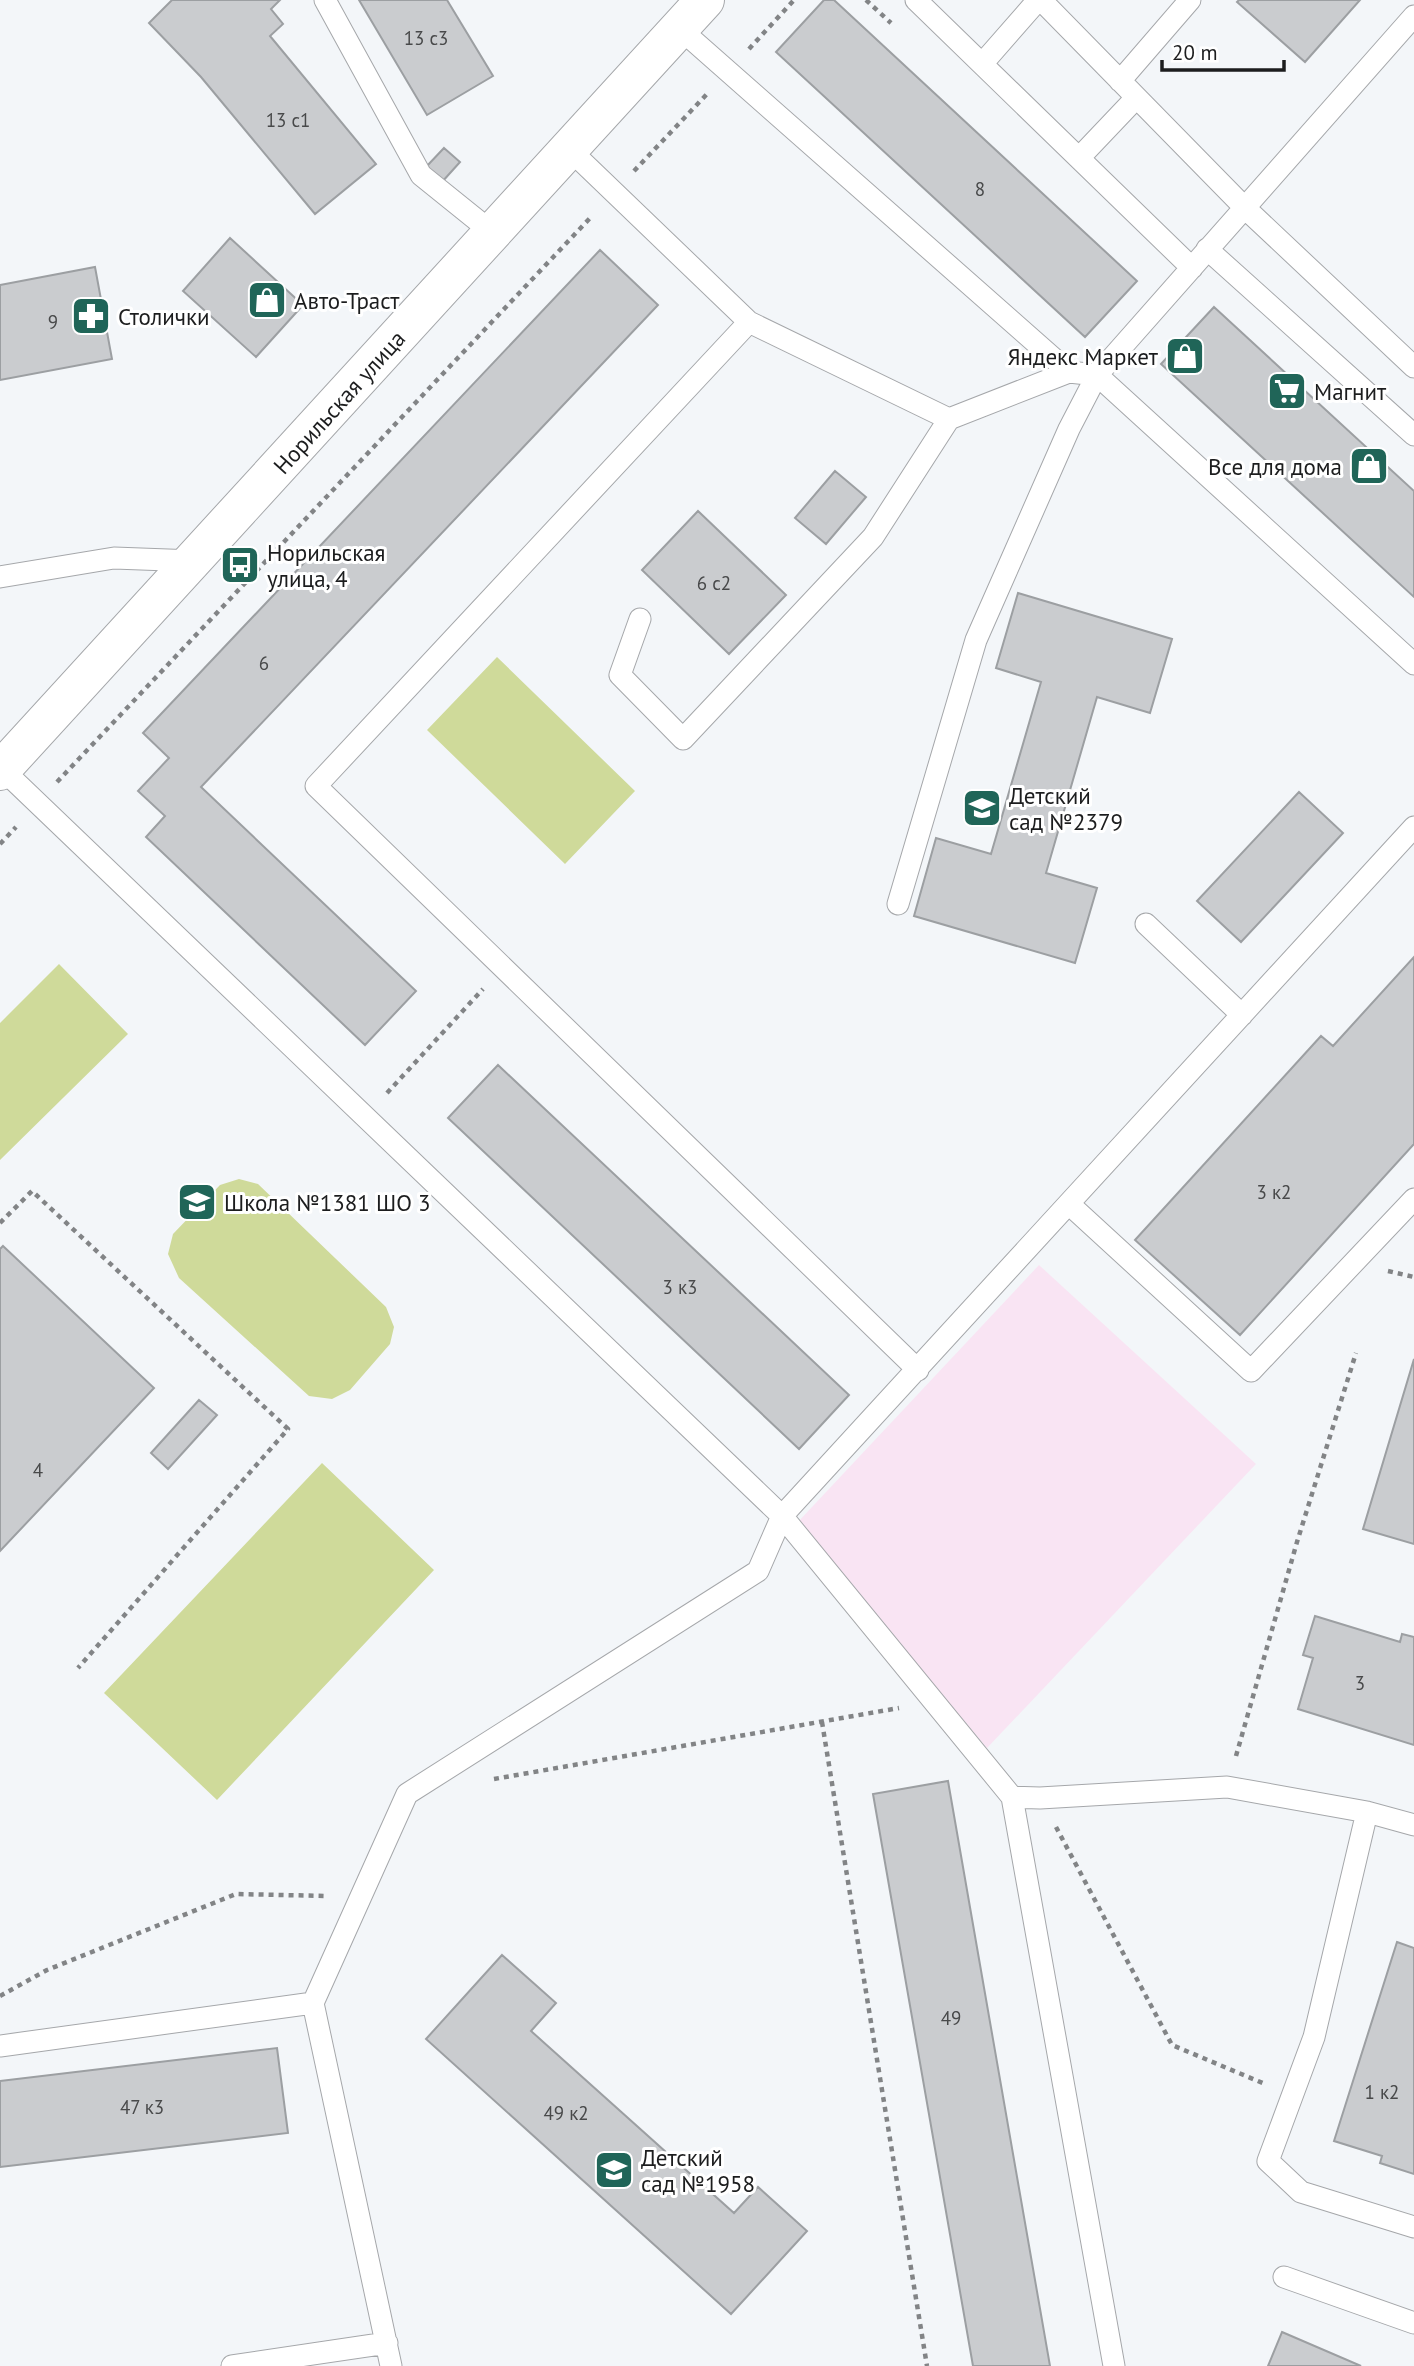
<svg xmlns="http://www.w3.org/2000/svg" width="1414" height="2366" font-family="'PT Sans',sans-serif">
  <style>
    .industrial { fill: #f9e4f3 }
    .green { fill: #cfda9a }
    .building { fill: #cacccf; stroke: #9c9fa2; stroke-width: 2 }
    .lines { fill: none; stroke-linecap: round; stroke-linejoin: round }
    .service-casing { stroke: #a5a7aa; stroke-width: 23 }
    .tertiary-casing { stroke: #a5a7aa; stroke-width: 40 }
    .path { stroke: #828486; stroke-width: 4.5; stroke-dasharray: 5 5; stroke-linecap: butt }
    .service { stroke: #fff; stroke-width: 21 }
    .tertiary { stroke: #fff; stroke-width: 38 }
    .labels { text-anchor: middle; dominant-baseline: central; stroke-width: 6; stroke-linejoin: round; paint-order: stroke }
    .number-label { font-size: 19px; fill: #48494a }
    .poi-label { font-size: 23px; fill: #1c1d1e; stroke: #fff; text-anchor: start }
    .street-label { font-size: 23px; fill: #1c1d1e; stroke: #fff }
  </style>
  <rect width="100%" height="100%" fill="#f3f6f9"/>
  <!-- industrial -->
  <path class="industrial" d="M1039 1265 1256 1464 987 1748 797 1523Z"/>
  <!-- green -->
  <path class="green" d="M497 657 635 791 565 864 427 730Z
    M59 964 128 1034 0 1160V1023Z
    M239 1179 258 1184 386 1307 394 1327 390 1344 350 1390 332 1399 309 1396 179 1278 168 1254 173 1234 220 1185Z
    M322 1463 434 1570 217 1800 104 1693Z"/>
  <!-- building -->
  <path class="building" d="M172 0H280L271 9 283 24 270 36 376 164 315 214 201 77 149 23Z
    M359 0H447L493 76 427 115Z
    M824 0H834L1137 281 1085 337 776 52Z
    M1239 0H1360L1305 62 1237 2Z
    M444 148 460 162 442 182 426 167Z
    M230 238 303 305 256 357 183 291Z
    M600 250 658 305 201 787 416 991 365 1045 146 837 165 816 138 791 169 758 143 733Z
    M95 267 112 359 0 380V285Z
    M1214 307 1414 491V597L1161 364Z
    M835 471 866 497 826 544 795 518Z
    M698 511 786 595 729 654 642 570Z
    M1018 593 1172 639 1150 713 1097 697 1046 873 1097 888 1075 963 914 916 936 838 991 854 1041 682 996 668Z
    M1299 792 1343 833 1241 942 1197 901Z
    M1414 957V1144L1240 1335 1135 1240 1321 1036 1333 1046Z
    M498 1065 849 1395 799 1449 448 1118Z
    M3 1246 154 1388 0 1551V1249Z
    M1414 1359V1544L1363 1529Z
    M199 1400 217 1415 168 1469 151 1453Z
    M1315 1616 1400 1642 1402 1634 1414 1637V1745L1298 1709 1313 1658 1303 1655Z
    M948 1781 979 1959 1050 2366H973L873 1794Z
    M1397 1942 1414 1948V2174L1380 2163 1382 2156 1334 2141Z
    M502 1955 556 2003 531 2031 734 2213 758 2187 807 2231 731 2314 426 2039Z
    M277 2048 288 2133 0 2167V2081Z
    M1282 2332 1361 2366H1268Z"/>
  <g class="lines">
    <!-- service casing -->
    <g class="service-casing">
      <path id="service" d="M325 0 421 175 493 233
        M916 0 1192 268
        M1041 0 1245 208 1414 367
        M679 28 1069 372 1097 375 1414 664
        M982 64 1038 0
        M1120 81 1190 0
        M569 149 749 322 316 786 918 1370
        M1079 158 1136 98
        M1207 249 1414 435
        M749 322 949 419 1069 372
        M0 577 114 558 195 561
        M640 619 620 675 683 739 873 537 949 419
        M2 769 782 1516 1012 1797 1114 2366
        M898 904 976 640 1069 429 1097 375 1414 16
        M1146 924 1242 1015
        M1069 1204 1251 1371 1414 1199
        M1012 1797 1040 1798 1227 1787 1367 1812 1414 1825
        M1367 1812 1314 2037 1268 2161 1301 2192 1414 2227
        M0 2046 313 2003
        M1284 2277 1414 2323
        M232 2366 387 2343
        M391 2366 313 2003 407 1794 758 1571 782 1516 1414 827"/>
    </g>
    <!-- tertiary casing -->
    <g class="tertiary-casing">
      <path id="tertiary" d="M0 771 705 0"/>
    </g>
    <!-- path -->
    <path class="path" d="M866 0 891 23
      M749 49 794 0
      M634 171 707 94
      M57 782 592 216
      M0 844 16 827
      M387 1093 483 989
      M0 1223 32 1191 288 1429 78 1668
      M1388 1271 1414 1277
      M822 1722 927 2366
      M1236 1756 1297 1542 1356 1353
      M494 1779 899 1708
      M1056 1827 1172 2045 1265 2084
      M0 1996 47 1970 236 1894 328 1896"/>
    <!-- service -->
    <use href="#service" class="service"/>
    <!-- tertiary -->
    <use href="#tertiary" class="tertiary"/>
  </g>
  <!-- icons -->
  <defs>
    <g id="shop-square" transform="scale(2.0125)"><rect x="-9" y="-9" width="18" height="18" rx="4" fill="#206558" stroke="#fff"/><path d="M-5-2.5h2.3a2.7 3.5 0 0 1 5.4 0H5L5.5 6h-11ZM-1.5-2.5h3a1.5 2.3 0 0 0-3 0Z" fill="#fff"/></g>
    <g id="pharmacy-square" transform="scale(2.0125)"><rect x="-9" y="-9" width="18" height="18" rx="4" fill="#206558" stroke="#fff"/><path d="M-2-6h4v4h4v4h-4v4h-4v-4h-4v-4h4Z" fill="#fff"/></g>
    <g id="supermarket-square" transform="scale(2.0125)"><rect x="-9" y="-9" width="18" height="18" rx="4" fill="#206558" stroke="#fff"/><path d="M-6-5.5h2.5l.6 2H6L4.5 2H-2.5L-4.4-4H-6ZM-1.5 3.2a1.3 1.3 0 1 0 .1 0ZM3 3.2a1.3 1.3 0 1 0 .1 0Z" fill="#fff"/></g>
    <g id="bus-square" transform="scale(2.0125)"><rect x="-9" y="-9" width="18" height="18" rx="4" fill="#206558" stroke="#fff"/><path d="M-5-6H5V4H4V6H2V4H-2V6H-4V4H-5ZM-3.5-4V0h7V-4ZM-3.5 1.2v1.5H-2V1.2ZM2 1.2v1.5H3.5V1.2Z" fill="#fff"/></g>
    <g id="school-square" transform="scale(2.0125)"><rect x="-9" y="-9" width="18" height="18" rx="4" fill="#206558" stroke="#fff"/><path d="M0-5L7-2L0 1L-7-2ZM-4 1L0 2.5L4 1V4Q0 6-4 4Z" fill="#fff"/></g>
  </defs>
  <g fill-rule="evenodd">
    <use href="#shop-square" x="267" y="300"/>
    <use href="#pharmacy-square" x="91" y="316"/>
    <use href="#shop-square" x="1185" y="356"/>
    <use href="#supermarket-square" x="1287" y="391"/>
    <use href="#shop-square" x="1369" y="466"/>
    <use href="#bus-square" x="240" y="565"/>
    <use href="#school-square" x="982" y="808"/>
    <use href="#school-square" x="197" y="1202"/>
    <use href="#school-square" x="614" y="2170"/>
  </g>
  <g class="labels">
    <!-- number labels -->
    <g class="number-label">
      <text x="426" y="38">13 с3</text>
      <text x="288" y="120">13 с1</text>
      <text x="980" y="189">8</text>
      <text x="53" y="322">9</text>
      <text x="714" y="583">6 с2</text>
      <text x="264" y="663">6</text>
      <text x="1274" y="1192">3 к2</text>
      <text x="680" y="1287">3 к3</text>
      <text x="38" y="1470">4</text>
      <text x="1360" y="1683">3</text>
      <text x="951" y="2018">49</text>
      <text x="1382" y="2092">1 к2</text>
      <text x="142" y="2107">47 к3</text>
      <text x="566" y="2113">49 к2</text>
    </g>
    <!-- poi labels -->
    <g class="poi-label">
      <text x="294" y="300">Авто-Траст</text>
      <text x="118" y="316">Столички</text>
      <text x="1158" y="356" text-anchor="end">Яндекс Маркет</text>
      <text x="1314" y="391">Магнит</text>
      <text x="1342" y="466" text-anchor="end">Все для дома</text>
      <text x="267" y="552">Норильская<tspan x="267" dy="26">улица, 4</tspan></text>
      <text x="1009" y="795">Детский<tspan x="1009" dy="26">сад №2379</tspan></text>
      <text x="224" y="1202">Школа №1381 ШО 3</text>
      <text x="641" y="2157">Детский<tspan x="641" dy="26">сад №1958</tspan></text>
    </g>
    <!-- street labels -->
    <g class="street-label">
      <text transform="translate(339 402) rotate(-48)">Норильская улица</text>
    </g>
  </g>
  <!-- scale -->
  <path d="M1162 60v10h122v-10" fill="none" stroke="#1c1d1e" stroke-width="3.5"/>
  <text x="1172" y="60" font-size="21" fill="#1c1d1e" stroke="#ffffff" stroke-width="5" paint-order="stroke">20 m</text>
</svg>
